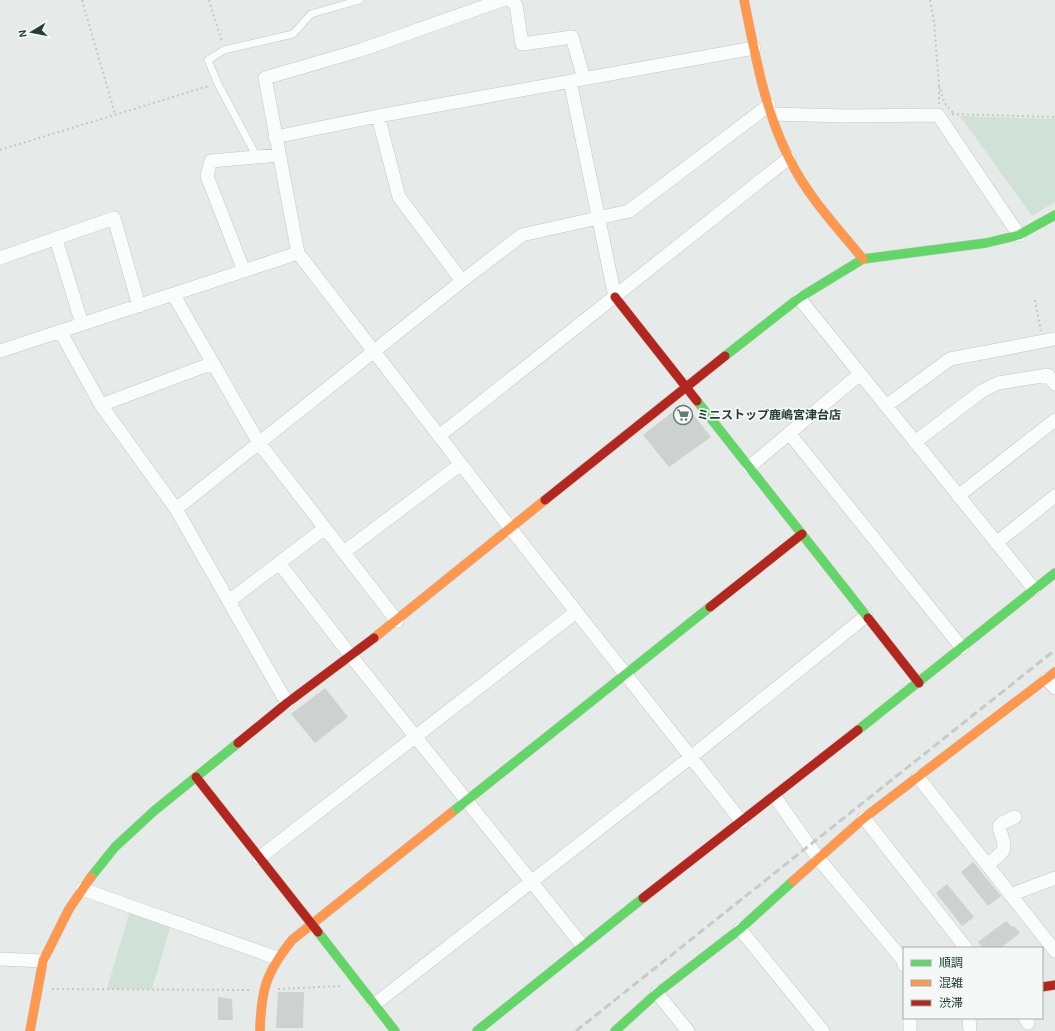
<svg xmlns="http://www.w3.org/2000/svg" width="1055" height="1031" font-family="'Alegreya Sans','Noto Sans JP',sans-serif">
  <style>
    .green { fill: #d0e2d7 }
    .building { fill: #cdd1d0 }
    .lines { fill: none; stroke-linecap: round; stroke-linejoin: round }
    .lane-casing { stroke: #c3c7c5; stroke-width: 8 }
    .street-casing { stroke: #c3c7c5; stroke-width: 14 }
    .fast-casing { stroke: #c2c8c6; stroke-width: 10 }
    .slow-casing { stroke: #c2c8c6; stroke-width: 10 }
    .jam-casing { stroke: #c2c8c6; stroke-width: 10 }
    .path { stroke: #c2cac8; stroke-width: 2; stroke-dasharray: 2 3; stroke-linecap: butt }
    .lane { stroke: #fbfcfc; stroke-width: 7 }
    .street { stroke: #fbfcfc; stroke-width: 13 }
    .fast { stroke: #63d668; stroke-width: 9 }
    .slow { stroke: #ff974d; stroke-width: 9 }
    .jam { stroke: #b3261e; stroke-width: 9 }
    .rail { stroke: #c7cbca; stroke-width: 3; stroke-dasharray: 8 4; stroke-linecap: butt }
    .labels { text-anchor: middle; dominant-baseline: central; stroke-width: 3.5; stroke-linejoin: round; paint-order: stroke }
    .poi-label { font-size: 12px; font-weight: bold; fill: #243d38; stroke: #f4f9f7; text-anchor: start }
  </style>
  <rect width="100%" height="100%" fill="#e6eae8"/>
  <!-- green -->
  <path class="green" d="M960 116 1055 119V202L1032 216Z
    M131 907 172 921 152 989H107Z"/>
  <!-- building -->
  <path class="building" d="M684 403 711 437 669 467 643 435Z
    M325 688 348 717 315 743 291 714Z
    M973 862 1001 896 988 906 961 872Z
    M947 884 974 917 962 926 936 893Z
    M1006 921 1012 927 1014 926 1020 933 1001 948H983L978 942Z
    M278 992H304L303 1028H276Z
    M218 997 232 999 233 1020H218Z"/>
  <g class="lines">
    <!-- lane casing -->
    <g class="lane-casing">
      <path id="lane" d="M257 157 218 84 208 60 224 50 293 34 311 14 360 0"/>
    </g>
    <!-- street casing -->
    <g class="street-casing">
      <path id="street" d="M502 0 361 50 265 78 298 253 511 529 742 822
        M510 0 516 5 522 44 572 37 584 79
        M570 81 615 297
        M772 114 845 116 938 115 1019 235
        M378 116 399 197 462 281
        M275 137 378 116 754 48
        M56 239 82 324
        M0 258 114 218 139 306
        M244 271 207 176 211 161 279 155
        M173 294 259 443 397 621
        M799 298 1034 589
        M60 331 101 405 176 509 287 703
        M0 351 298 253
        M101 405 213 363
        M886 406 950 359 1055 339
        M789 433 962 648
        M439 436 789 158
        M915 442 982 391 998 383 1048 375 1055 384
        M749 467 860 374
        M958 496 1055 420
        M176 509 462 281 522 235 629 211 769 105
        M996 543 1055 496
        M344 552 461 464
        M279 563 351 656 582 945
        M229 601 325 528
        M1047 679 1055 688
        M918 777 1055 951
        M775 797 818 858 903 960 904 965
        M864 818 966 948
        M259 858 576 612
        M987 865C1007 849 1007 852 999 827L1002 823 1015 817
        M82 889 277 958
        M1010 895 1055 878
        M740 929 823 1031
        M0 959 43 961
        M657 993 688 1031
        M375 1004 691 757 866 616
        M969 1018 970 1031
        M1025 1018 1028 1023
        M910 1031V1018"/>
    </g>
    <!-- fast casing -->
    <g class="fast-casing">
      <path id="fast" d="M725 356 799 298 863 259 986 243 1019 235 1055 215
        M697 401 868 618
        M858 730 1055 573
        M451 813 710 607
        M91 877 115 847 154 811 238 743
        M318 932 395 1031
        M477 1031 643 898
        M615 1031 657 993 740 929 793 881"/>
    </g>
    <!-- slow casing -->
    <g class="slow-casing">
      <path id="slow" d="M744 0C755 53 764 109 789 158 807 196 837 227 863 259
        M374 638 545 500
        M793 881 864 818 1055 672
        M30 1031 43 961 69 909 91 877
        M260 1031C261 989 266 973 292 940L451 813"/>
    </g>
    <!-- jam casing -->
    <g class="jam-casing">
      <path id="jam" d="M615 297 697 401
        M545 500 725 356
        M710 607 802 534
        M868 618 919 683
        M238 743 287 703 374 638
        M196 777 318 932
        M643 898 858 730
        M1042 987 1055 985"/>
    </g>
    <!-- path -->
    <path class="path" d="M82 0 115 114
      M209 0 222 42
      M930 0 934 22 939 85 944 102 954 114
      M939 104V85
      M952 114 1055 117
      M0 150 209 86
      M1035 300 1041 331
      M52 989 249 990
      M278 989 341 986"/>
    <!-- lane -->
    <use href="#lane" class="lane"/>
    <!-- street -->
    <use href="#street" class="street"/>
    <!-- fast -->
    <use href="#fast" class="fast"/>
    <!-- slow -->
    <use href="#slow" class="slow"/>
    <!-- jam -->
    <use href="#jam" class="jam"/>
    <!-- rail -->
    <path class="rail" d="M576 1031 1055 650"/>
  </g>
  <!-- icons -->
  <defs>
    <g id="supermarket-ring" transform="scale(1)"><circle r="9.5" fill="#f4f9f7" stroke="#687a76" stroke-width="1.5"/><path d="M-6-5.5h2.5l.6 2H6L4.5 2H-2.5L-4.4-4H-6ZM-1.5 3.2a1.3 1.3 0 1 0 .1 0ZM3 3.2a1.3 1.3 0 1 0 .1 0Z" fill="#687a76"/></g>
  </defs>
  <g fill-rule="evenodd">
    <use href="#supermarket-ring" x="683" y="415"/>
  </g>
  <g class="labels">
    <!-- poi labels -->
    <g class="poi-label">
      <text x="697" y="415">ミニストップ鹿嶋宮津台店</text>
    </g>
  </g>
  <!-- legend -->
  <rect x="903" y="947" width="140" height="72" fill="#f4f9f7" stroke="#a1aeab"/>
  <rect x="911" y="960" width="20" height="6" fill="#63d668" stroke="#a1aeab"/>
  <text x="939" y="967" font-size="12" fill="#243d38">順調</text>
  <rect x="911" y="980" width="20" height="6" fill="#ff974d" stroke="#a1aeab"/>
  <text x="939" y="987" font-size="12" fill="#243d38">混雑</text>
  <rect x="911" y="1000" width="20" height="6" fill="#b3261e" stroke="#a1aeab"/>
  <text x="939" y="1007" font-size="12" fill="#243d38">渋滞</text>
  <!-- north arrow -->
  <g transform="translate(32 32) rotate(260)" stroke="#f4f9f7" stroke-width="3" paint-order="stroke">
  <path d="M0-3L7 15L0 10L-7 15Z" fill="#243d38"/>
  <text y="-6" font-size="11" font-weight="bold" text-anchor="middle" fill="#243d38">N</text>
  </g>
</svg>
